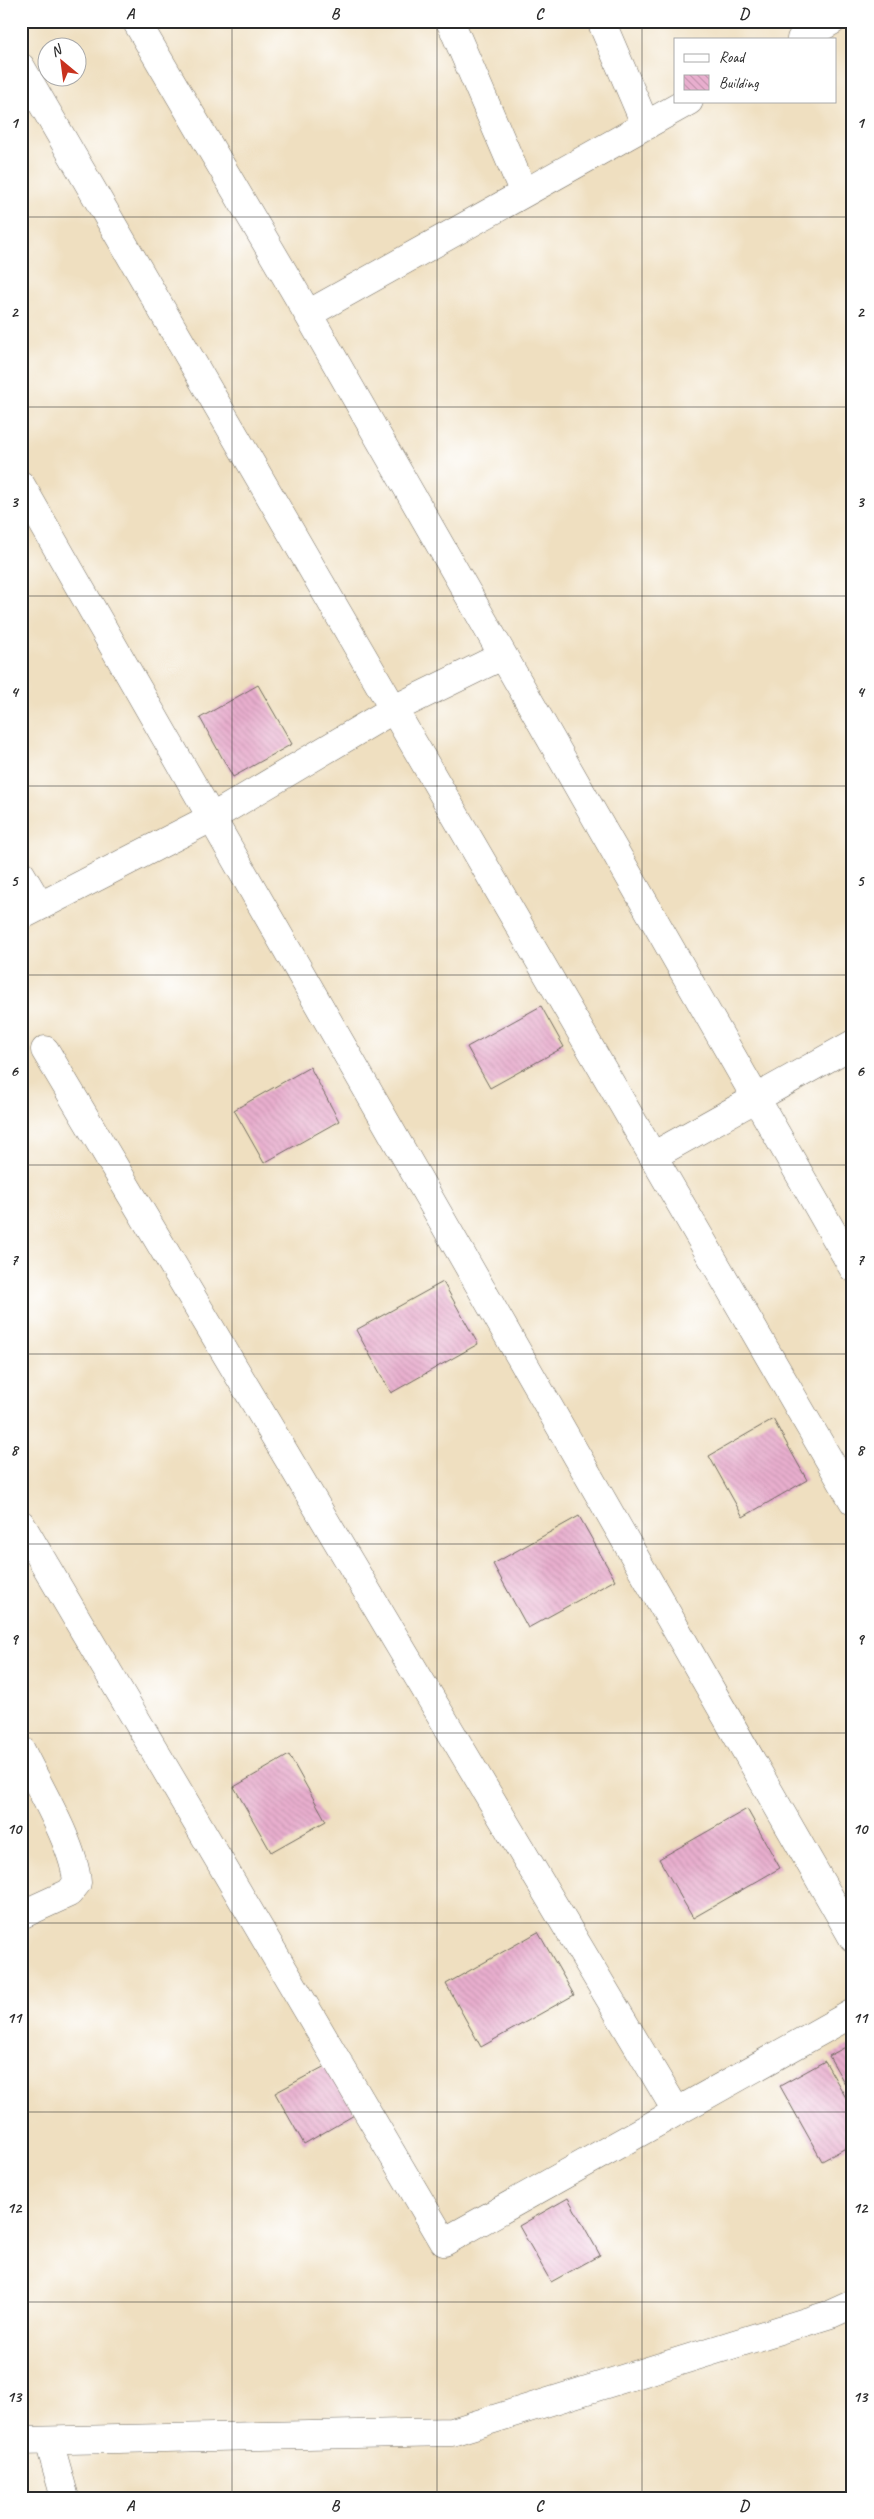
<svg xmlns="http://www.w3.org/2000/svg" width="874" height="2519" font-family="Caveat,sans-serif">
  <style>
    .building { fill: url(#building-back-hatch) }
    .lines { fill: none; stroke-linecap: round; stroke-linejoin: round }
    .street-casing { stroke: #706a5f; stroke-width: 29 }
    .secondary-casing { stroke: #706a5f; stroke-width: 29 }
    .street { stroke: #fff; stroke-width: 28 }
    .secondary { stroke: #fff; stroke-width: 28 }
    .grid { fill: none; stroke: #2b2b2b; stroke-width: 1; stroke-opacity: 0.55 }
    .neatline { fill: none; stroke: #2b2b2b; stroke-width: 2 }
    .grid-label { font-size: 16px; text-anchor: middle; font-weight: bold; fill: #2b2b2b }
  </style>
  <defs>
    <pattern id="building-back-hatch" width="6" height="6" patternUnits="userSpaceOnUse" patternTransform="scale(1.25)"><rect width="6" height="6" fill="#e8aece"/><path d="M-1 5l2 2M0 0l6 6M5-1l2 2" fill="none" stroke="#c796b1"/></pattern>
  </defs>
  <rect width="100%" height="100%" fill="#fff"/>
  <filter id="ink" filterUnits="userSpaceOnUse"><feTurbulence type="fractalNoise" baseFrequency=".02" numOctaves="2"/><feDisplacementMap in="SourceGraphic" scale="10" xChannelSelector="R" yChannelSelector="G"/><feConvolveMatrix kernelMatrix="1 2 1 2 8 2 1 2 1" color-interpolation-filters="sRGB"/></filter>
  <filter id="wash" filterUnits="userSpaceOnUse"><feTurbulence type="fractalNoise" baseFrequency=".0096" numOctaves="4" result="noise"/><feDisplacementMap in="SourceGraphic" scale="20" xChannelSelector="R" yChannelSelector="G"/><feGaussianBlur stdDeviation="1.12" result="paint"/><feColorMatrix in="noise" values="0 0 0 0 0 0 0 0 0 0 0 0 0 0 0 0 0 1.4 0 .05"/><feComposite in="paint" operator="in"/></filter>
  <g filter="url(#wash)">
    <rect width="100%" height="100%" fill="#efdfc0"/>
    <g id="blocks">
      <!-- building -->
      <path class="building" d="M258 685 292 744 233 777 200 718Z
        M541 1006 564 1047 490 1088 467 1047Z
        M310 1067 339 1121 264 1163 234 1110Z
        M443 1282 478 1344 391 1393 356 1330Z
        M773 1419 807 1480 743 1517 709 1456Z
        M579 1516 615 1580 528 1628 493 1564Z
        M289 1755 326 1821 271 1852 234 1787Z
        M747 1809 780 1868 693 1918 659 1859Z
        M538 1932 574 1995 481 2047 446 1984Z
        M853 2043V2098L829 2056Z
        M825 2061 853 2110V2144L822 2161 780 2086Z
        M327 2065 356 2114 304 2144 275 2093Z
        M568 2198 600 2255 551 2282 519 2226Z"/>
    </g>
  </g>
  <g filter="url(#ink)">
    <use href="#blocks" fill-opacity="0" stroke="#706a5f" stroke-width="1"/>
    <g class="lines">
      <!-- street casing -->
      <g class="street-casing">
        <path id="street" d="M136 21 308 314 853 1268
          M450 21 524 193
          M601 21 646 126
          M801 39 832 21
          M21 67 853 1501
          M308 314 689 101
          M21 485 853 1938
          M21 874 40 906
          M21 916 211 818 394 709 502 656
          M45 1050 677 2112
          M653 1156 853 1044
          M21 1524 444 2242 853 2013
          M21 1750C38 1786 75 1846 77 1883L69 1893 21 1915
          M49 2441 65 2498"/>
      </g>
      <!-- secondary casing -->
      <g class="secondary-casing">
        <path id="secondary" d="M21 2441 452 2432 831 2314 853 2304"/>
      </g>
      <!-- street -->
      <use href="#street" class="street"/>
      <!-- secondary -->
      <use href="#secondary" class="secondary"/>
    </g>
  </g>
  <!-- grid -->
  <path class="grid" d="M232 21V2498M437 21V2498M642 21V2498M21 217H853M21 407H853M21 596H853M21 786H853M21 975H853M21 1165H853M21 1354H853M21 1544H853M21 1733H853M21 1923H853M21 2112H853M21 2302H853"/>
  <!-- margin -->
  <rect width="874" height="2519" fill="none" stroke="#fff" stroke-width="55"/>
  <!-- legend -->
  <rect x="674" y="38" width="162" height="65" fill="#ffffff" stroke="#aaaaaa"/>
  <rect x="684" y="54" width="25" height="8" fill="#ffffff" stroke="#aaaaaa"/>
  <text x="719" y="62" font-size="15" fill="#2b2b2b">Road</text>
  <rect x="684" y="75" width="25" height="15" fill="url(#building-back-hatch)" stroke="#aaaaaa"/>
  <text x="719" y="88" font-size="15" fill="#2b2b2b">Building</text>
  <!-- north arrow -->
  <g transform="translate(62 62) rotate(331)"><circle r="24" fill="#ffffff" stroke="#aaaaaa"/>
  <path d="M0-4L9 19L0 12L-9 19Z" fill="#c8321e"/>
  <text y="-8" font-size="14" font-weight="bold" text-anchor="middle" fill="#2b2b2b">N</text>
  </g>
  <rect x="28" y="28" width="818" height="2464" class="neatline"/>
  <g class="grid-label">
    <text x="130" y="19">A</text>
    <text x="335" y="19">B</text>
    <text x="539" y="19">C</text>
    <text x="744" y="19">D</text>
    <text x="14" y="128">1</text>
    <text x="860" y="128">1</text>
    <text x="14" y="317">2</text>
    <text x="860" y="317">2</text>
    <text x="14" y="507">3</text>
    <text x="860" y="507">3</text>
    <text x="14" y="697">4</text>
    <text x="860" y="697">4</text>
    <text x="14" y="886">5</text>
    <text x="860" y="886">5</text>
    <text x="14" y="1076">6</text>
    <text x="860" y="1076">6</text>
    <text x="14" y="1265">7</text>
    <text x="860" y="1265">7</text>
    <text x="14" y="1455">8</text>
    <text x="860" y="1455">8</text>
    <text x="14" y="1644">9</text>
    <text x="860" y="1644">9</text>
    <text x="14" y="1834">10</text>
    <text x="860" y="1834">10</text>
    <text x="14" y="2023">11</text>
    <text x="860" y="2023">11</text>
    <text x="14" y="2213">12</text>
    <text x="860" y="2213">12</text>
    <text x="14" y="2402">13</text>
    <text x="860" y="2402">13</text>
    <text x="130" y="2511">A</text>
    <text x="335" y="2511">B</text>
    <text x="539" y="2511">C</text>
    <text x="744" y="2511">D</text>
  </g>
</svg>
